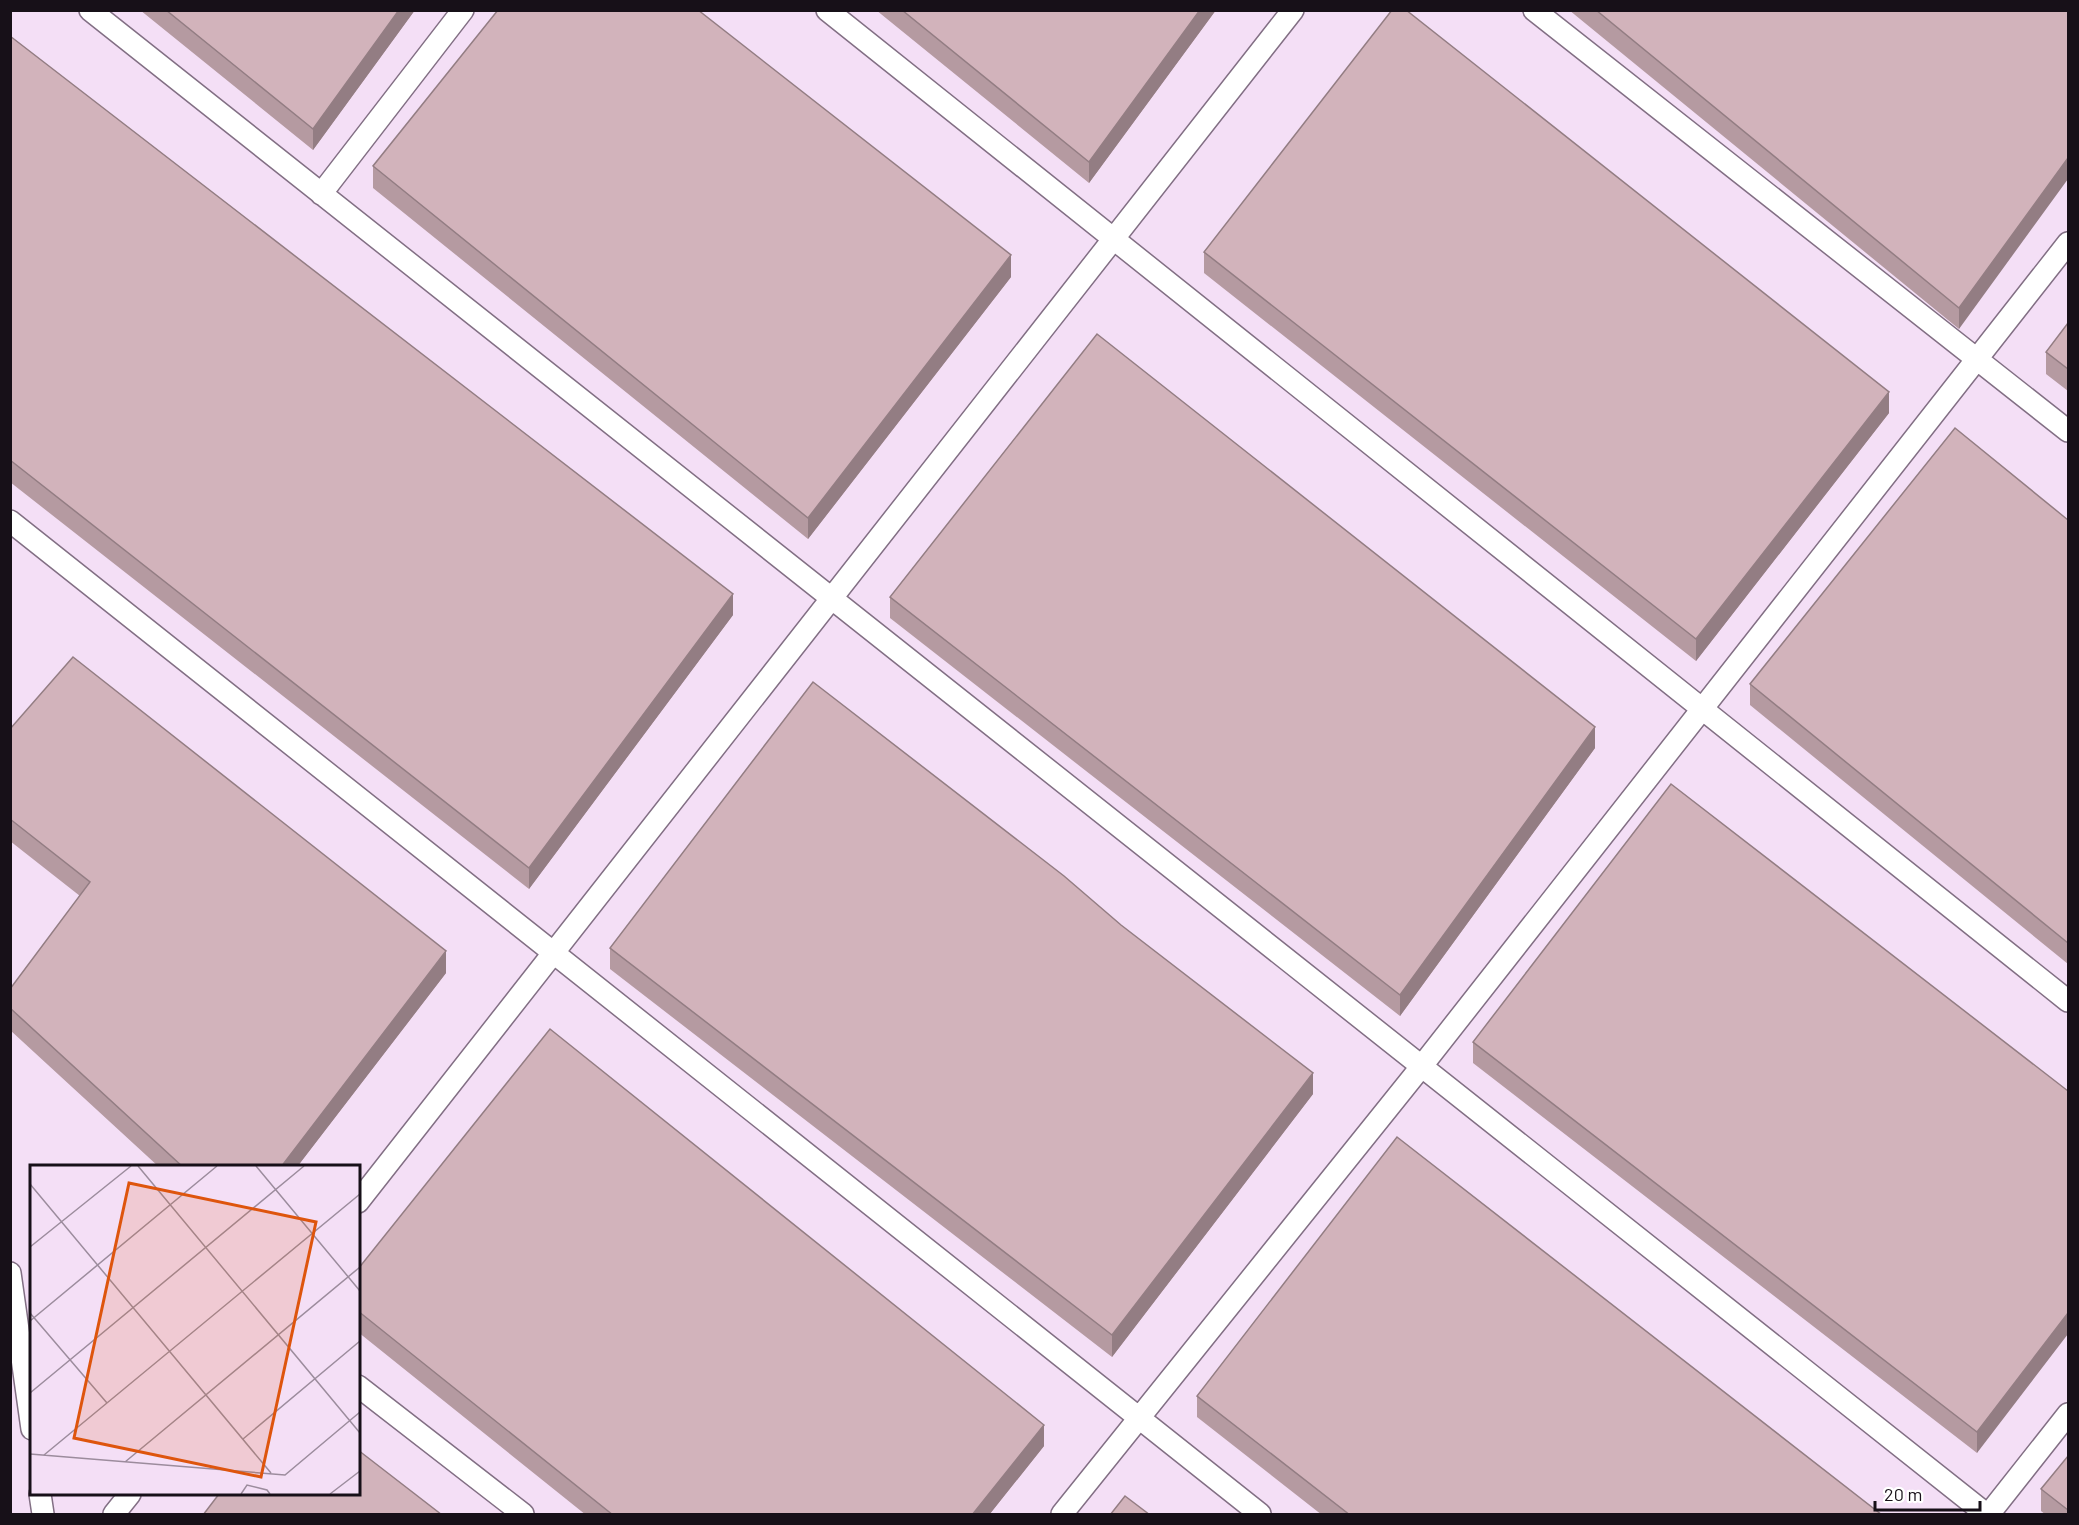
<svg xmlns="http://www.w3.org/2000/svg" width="2079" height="1525" font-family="Barlow,sans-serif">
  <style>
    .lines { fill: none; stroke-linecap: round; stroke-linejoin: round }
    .service-casing { stroke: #826f84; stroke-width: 24 }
    .service { stroke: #fff; stroke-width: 21 }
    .wall { fill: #b59aa1 }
    .shaded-wall { fill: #937d83 }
    .building { fill: #d2b3bb; stroke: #937d83; stroke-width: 1.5 }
    .inset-road { fill: none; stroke: #9c8c9d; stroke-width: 1.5 }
    .view { fill: #de550d; fill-opacity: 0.15; stroke: #de550d; stroke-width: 3 }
    .inset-edge { fill: none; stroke: #171018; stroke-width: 3 }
  </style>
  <rect width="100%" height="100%" fill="#f4dff6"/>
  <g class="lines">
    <!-- service casing -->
    <g class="service-casing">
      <path id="service" d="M90 10 1986 1514
        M827 10 2068 1001
        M1534 10 2068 431
        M321 194 463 10
        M10 521 1260 1514
        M358 1202 1293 10
        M10 1273 32 1429
        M358 1386 523 1514
        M40 1494 43 1514
        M114 1514 130 1494
        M1062 1514 1421 1067 2068 243
        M1989 1514 2068 1414"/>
    </g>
    <!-- service -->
    <use href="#service" class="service"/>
  </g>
  <!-- wall -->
  <path class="wall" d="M140 10H415L313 150Z
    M876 10H1216L1089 183Z
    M1569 10H2068L1959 329Z
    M10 36 733 615 529 889 10 482Z
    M373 166 1011 277 808 539 373 188Z
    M1204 252 1889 413 1696 661 1204 273Z
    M2068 323V391L2046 374V352Z
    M2068 520V964L1750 705V684Z
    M890 597 1595 748 1400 1016 890 618Z
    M10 729 446 973 297 1167H159L10 1030V989L80 896 10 841Z
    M610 948 1313 1094 1112 1357 610 969Z
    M1473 1042 2068 1091 1977 1453 1473 1063Z
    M358 1269 1044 1446 989 1515H586L358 1332Z
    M1197 1396 1882 1515H1322L1197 1417Z
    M2068 1456V1515H2046L2041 1511V1489Z"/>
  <!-- shaded-wall -->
  <path class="shaded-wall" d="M399 10H415L313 150V129Z
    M1200 10H1216L1089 183V162Z
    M2068 158V179L1959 329V308Z
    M1011 255V277L808 539V518Z
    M1889 392V413L1696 661V639Z
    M733 594V615L529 889V868Z
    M1595 727V748L1400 1016V995Z
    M446 951V973L297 1167H281Z
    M1313 1073V1094L1112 1357V1335Z
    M2068 1313V1334L1977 1453V1432Z
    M1044 1425V1446L989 1515H972Z"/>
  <!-- building -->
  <path class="building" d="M166 10H399L313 129Z
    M498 10H698L1011 255 808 518 373 166Z
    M902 10H1200L1089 162Z
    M1392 10H1406L1889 392 1696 639 1204 252Z
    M1596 10H2068V158L1959 308Z
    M10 36 733 594 529 868 10 460Z
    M2068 323V369L2046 352Z
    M1097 334 1595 727 1400 995 890 597Z
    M1955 428 2068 520V943L1750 684Z
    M73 657 446 951 281 1167H183L10 1008V989L90 882 10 819V729Z
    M813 682 1064 876 1121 925 1313 1073 1112 1335 610 948Z
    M1671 784 2068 1091V1313L1977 1432 1473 1042Z
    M550 1029 1044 1425 972 1515H613L358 1311V1269Z
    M1397 1137 1882 1515H1350L1197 1396Z
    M358 1450 442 1515H203L219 1494H358Z
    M2068 1456V1510L2041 1489Z
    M1125 1496 1150 1515H1110Z"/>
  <!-- overview -->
  <g transform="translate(30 1165)">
    <rect width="330" height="330" fill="#f4dff6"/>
    <path class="inset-road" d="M108 1 330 268M226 1 330 126M0 19 241 308M0 82 101 1M0 148 77 238M0 156 187 1M0 228 274 1M213 274 330 176M0 289 255 310 330 247M14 290 330 29M95 297 330 102M211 329 217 320 237 325 240 329M300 329 330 306"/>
    <path class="view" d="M99 18 286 57 231 312 44 273Z"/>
    <rect width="330" height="330" class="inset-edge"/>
  </g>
  <!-- border -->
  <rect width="2079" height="1525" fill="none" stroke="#171018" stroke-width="24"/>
  <!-- scale -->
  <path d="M1875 1501v9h105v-9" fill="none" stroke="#171018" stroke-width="3"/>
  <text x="1884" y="1501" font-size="18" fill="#171018" stroke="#ffffff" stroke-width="4.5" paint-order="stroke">20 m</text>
</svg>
